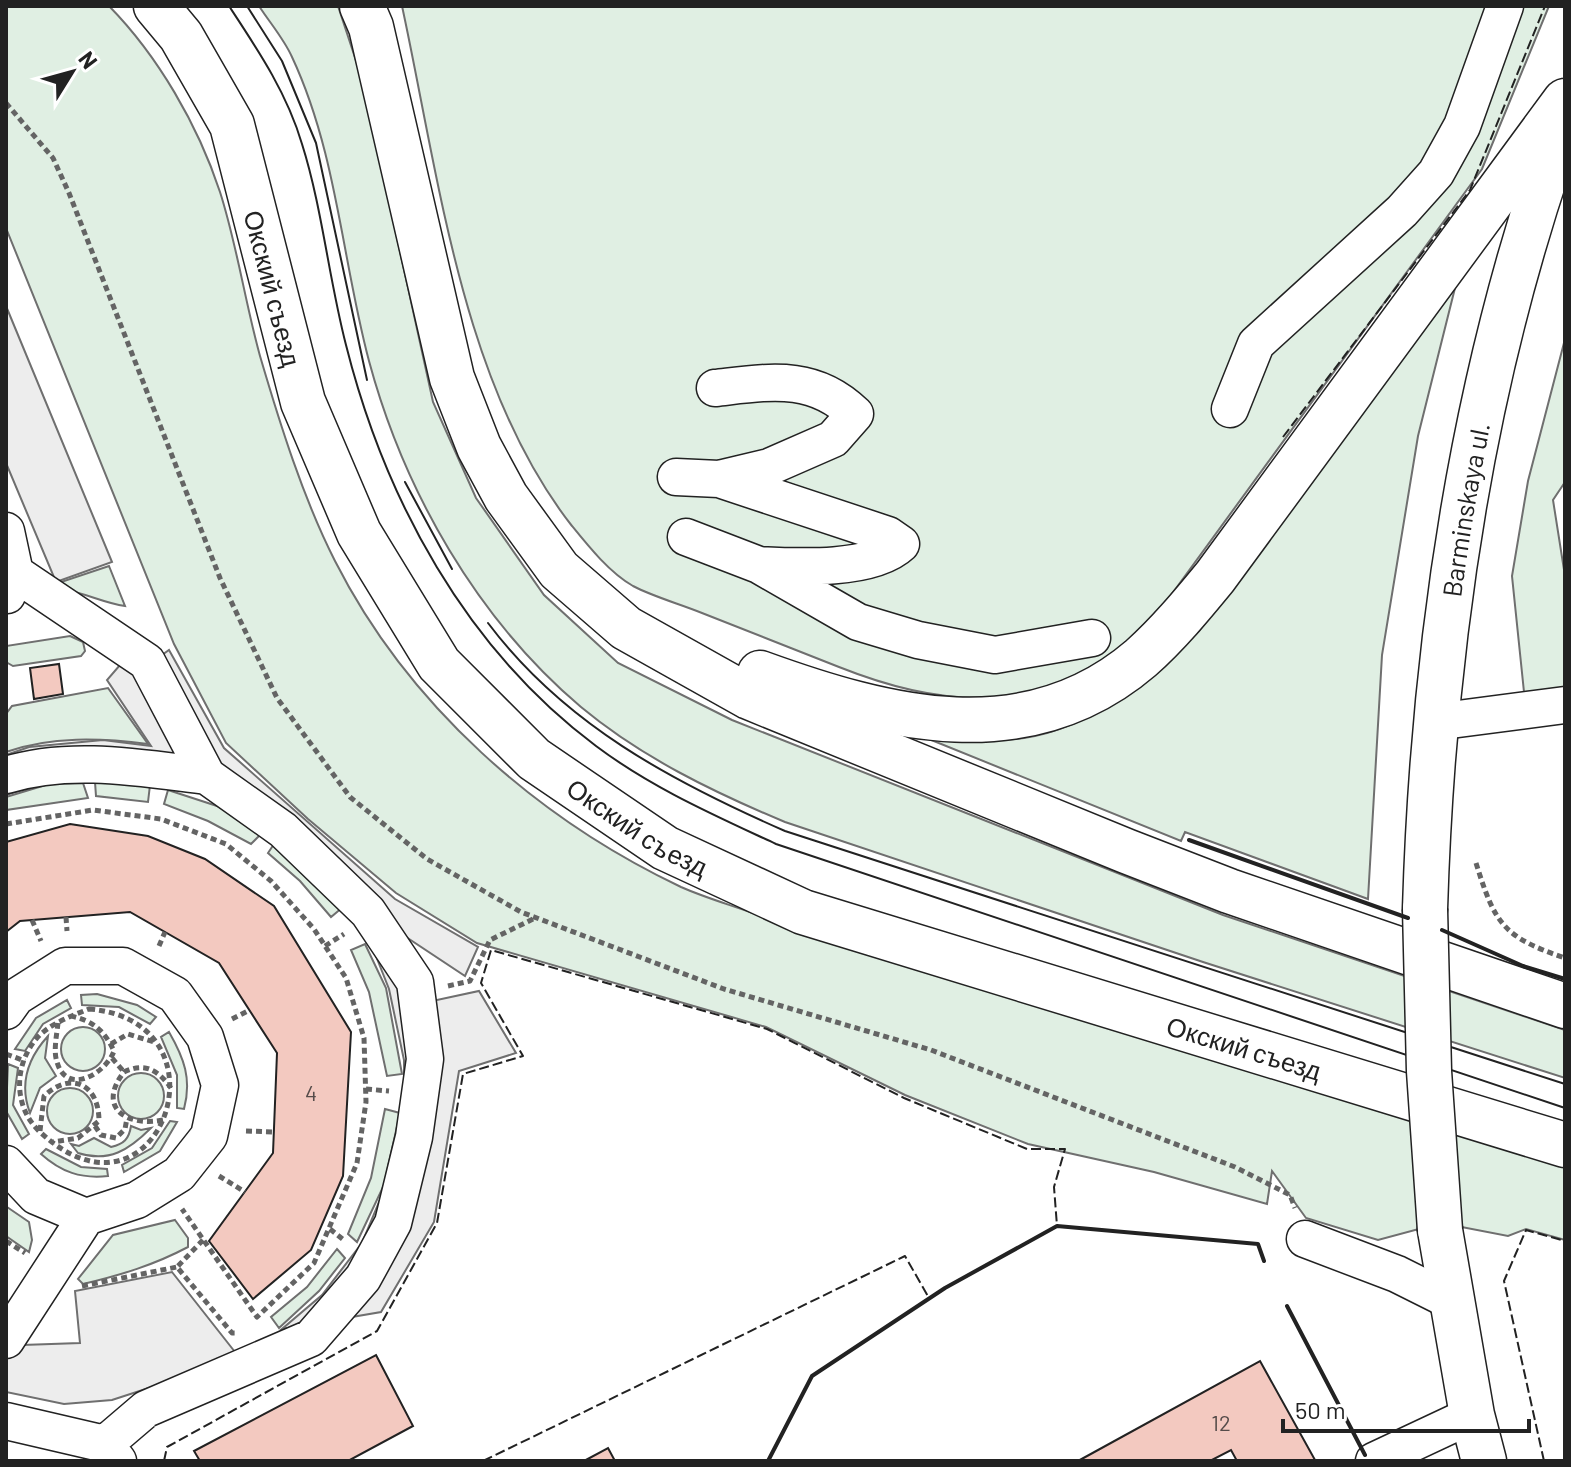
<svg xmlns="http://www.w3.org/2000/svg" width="1571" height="1467" font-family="Barlow,sans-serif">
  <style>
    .green { fill: #e0efe3; stroke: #6f6f6f; stroke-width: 2 }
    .parking { fill: #ededed; stroke: #6f6f6f; stroke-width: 2 }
    .building { fill: #f3c9c0; stroke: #222; stroke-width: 2 }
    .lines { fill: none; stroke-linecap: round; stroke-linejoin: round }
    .minor-casing { stroke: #222; stroke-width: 39 }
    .major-casing { stroke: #222; stroke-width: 47 }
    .path { stroke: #646464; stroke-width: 5; stroke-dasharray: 6 4; stroke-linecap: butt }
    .minor { stroke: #fff; stroke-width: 36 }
    .major { stroke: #fff; stroke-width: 44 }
    .tram { stroke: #222; stroke-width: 2 }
    .major-bridge-casing { stroke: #222; stroke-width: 47; stroke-linecap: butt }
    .major-bridge { stroke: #fff; stroke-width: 44 }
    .fence { stroke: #222; stroke-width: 2; stroke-dasharray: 10 4; stroke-linecap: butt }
    .wall { stroke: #222; stroke-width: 4 }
    .labels { text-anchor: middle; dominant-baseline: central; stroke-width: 6; stroke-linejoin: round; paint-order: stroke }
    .number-label { font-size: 22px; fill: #564c4a }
    .street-label { font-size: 26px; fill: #222; stroke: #fff }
  </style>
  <rect width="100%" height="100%" fill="#fff"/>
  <!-- green -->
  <path class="green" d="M6 6H109C158 56 198 125 220 192 237 245 245 302 260 356 280 424 303 498 335 561 408 705 536 818 681 887 708 899 738 907 766 918L1565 1166V1240L1526 1229 1508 1236 1441 1223 1378 1240 1306 1218 1272 1171 1267 1204 1154 1172 1028 1144 905 1095 766 1027 477 943 396 893 308 819 226 743 174 644 6 228Z
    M259 6H338L363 82 433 402 476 498 544 595 618 663 732 720 1223 915 1565 1030V1078L1203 962 785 822C713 792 641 757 581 707 477 619 404 491 369 361 342 260 337 153 292 57 284 39 270 23 259 6Z
    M402 6H1549L1482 169 1166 602C1150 617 1135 636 1118 649 1028 716 937 706 839 667 793 649 748 631 702 613 680 604 654 597 633 586 610 573 589 547 572 526 462 386 439 177 402 6Z
    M1455 288 1418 436 1382 655 1368 899 1185 832 1181 841 914 733C950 736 989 743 1024 738 1094 727 1151 679 1199 631Z
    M1565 339V482L1553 500 1565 576V690L1524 692 1512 576 1528 481Z
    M109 566 125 606C104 603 88 594 66 590L61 582Z
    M70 636 83 642 85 651 81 656 13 666 6 662V646Z
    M108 688 148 744C101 738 51 736 6 752V714L12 706Z
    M95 782 150 785 148 802 96 796Z
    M83 783 88 798 6 810V797L49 784Z
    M168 790 217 806 263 832 251 844 208 821 164 804Z
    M276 841 343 907 331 917 300 881 268 853Z
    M365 944 386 988 402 1074 387 1076 369 992 351 950Z
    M97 994 137 1005 156 1017 150 1024 119 1007 82 1005 81 995Z
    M67 1000 71 1008 43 1024 25 1051 15 1049 36 1018Z
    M61 1049a22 22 0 1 1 44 0a22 22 0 1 1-44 0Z
    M169 1032C184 1058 192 1079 184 1109L177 1108V1075L161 1037Z
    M48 1036 45 1058 56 1076 40 1088 30 1113C19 1084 28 1058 48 1036Z
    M8 1064 18 1068 13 1105 29 1134 22 1139 6 1111Z
    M118 1096a23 23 0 1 1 46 0a23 23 0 1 1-46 0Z
    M47 1111a23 23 0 1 1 46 0a23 23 0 1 1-46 0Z
    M385 1109 400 1113 384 1185 357 1242 348 1234 371 1178Z
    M170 1121 177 1122 160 1151 124 1172 122 1165 152 1148Z
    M131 1126 141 1130 151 1128C129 1150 109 1163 78 1153L71 1144 79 1146 94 1138 111 1147C124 1144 129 1139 131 1126Z
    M46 1149 81 1167 107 1169 108 1176C81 1179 61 1172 41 1154Z
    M7 1207 29 1222 32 1240 29 1252 6 1236Z
    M175 1220 188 1238V1247C154 1265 121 1275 83 1284L78 1279 113 1235Z
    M337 1249 345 1258 319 1291 279 1328 271 1317 307 1287Z"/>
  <!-- parking -->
  <path class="parking" d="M6 306 112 562 56 582 6 463Z
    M169 650 224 748 395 899 478 947 465 976 388 925 217 768 155 660Z
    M126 658 193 770 131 780 49 782 6 795V755L29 747 103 740 151 746 107 680Z
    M370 941 414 1005 479 991 516 1053 459 1071 434 1222 381 1312 282 1329 322 1295 362 1243 387 1183 404 1102V1060L389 989Z
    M172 1272 235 1352 158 1385 112 1400 64 1404 6 1392V1354L22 1345 80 1343 75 1291Z"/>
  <!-- building -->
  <path class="building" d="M59 664 63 694 34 699 30 668Z
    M70 824 148 836 205 859 274 906 351 1032 343 1176 311 1250 253 1299 209 1241 273 1153 277 1053 219 963 130 912 20 921 6 932V842Z
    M376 1355 413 1426 348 1461H200L194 1451Z
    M1260 1361 1315 1460 1237 1461 1231 1450 1210 1461H1078Z
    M608 1448 615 1461H584Z"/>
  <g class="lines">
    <!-- minor casing -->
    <g class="minor-casing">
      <path id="minor" d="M715 388C769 382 813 373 855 414L833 439 769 467 719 479 888 535 901 544C872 571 798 567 759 565L858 622 918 640 995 655 1092 638
        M1230 409 1256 344 1402 211 1436 173 1462 126 1505 6
        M676 477 719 479
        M6 531 15 573 7 595
        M686 537 759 565
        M15 573 147 662 207 776 283 830 368 912 415 982 425 1059 414 1137 393 1223 363 1278 311 1338 146 1409 105 1444
        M1435 722 1565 705
        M6 775C71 755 141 768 207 776
        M6 1011 16 997 65 966H123L175 995 205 1037 220 1085 209 1136 179 1174 137 1200 86 1217 6 1340
        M6 1164 36 1196 86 1217
        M1305 1239 1397 1274 1451 1301
        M6 1421 105 1444 118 1461
        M1374 1461 1472 1415"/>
    </g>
    <!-- major casing -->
    <g class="major-casing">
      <g id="major">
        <path id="s1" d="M156 6 181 36 232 125 303 402 359 533 439 664 534 759 665 848 803 912 1565 1145"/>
        <path d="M362 6 371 27 452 378 479 447 506 497 559 570 626 628 749 697 1126 851 1229 891 1565 1006"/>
        <path d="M760 673C887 719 1027 756 1141 658 1168 634 1192 605 1215 577L1565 101"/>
        <path id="s2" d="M1425 909C1433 645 1472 379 1561 130"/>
        <path d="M1440 1230 1472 1415 1484 1461"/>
      </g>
    </g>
    <!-- path -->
    <path class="path" d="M6 103 53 158 69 193 220 578 277 698 350 797 427 859 521 912 724 989 931 1050 1235 1167 1290 1195 1295 1208
      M6 824 93 810 161 819 226 844 271 881 314 929 346 978 364 1038 366 1102 357 1163 314 1263 257 1317 182 1209
      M1476 863C1495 924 1503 937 1565 958
      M66 917 67 931
      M32 920 41 941
      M159 946 165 932
      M325 946 344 934
      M448 986 470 981 490 940 535 918
      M89 1009C237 1021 158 1242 40 1132 14 1108 13 1067 36 1039 49 1024 71 1016 89 1009Z
      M232 1019 250 1010
      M58 1023C57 1034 53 1051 57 1062 67 1097 106 1073 114 1051 104 1030 93 1021 71 1016
      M111 1044 128 1034 154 1042
      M6 1054 25 1061
      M112 1058 124 1072
      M366 1089 389 1091
      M163 1120C127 1127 96 1108 124 1072 145 1062 158 1070 171 1088
      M95 1126 101 1135 116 1138 125 1129 127 1118
      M40 1131 44 1096C72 1070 99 1085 99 1121L78 1138 53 1142
      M246 1131 274 1132
      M219 1176 245 1192
      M330 1229 345 1241
      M203 1240 177 1267 232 1333H236
      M6 1241 25 1253
      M82 1286 177 1267"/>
    <!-- minor -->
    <use href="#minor" class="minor"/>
    <!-- major -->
    <use href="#major" class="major"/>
    <!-- tram -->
    <path class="tram" d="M229 6C258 50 287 93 302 144 322 207 329 280 346 345 385 500 466 649 596 746 652 788 714 815 776 844L1565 1108
      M247 6 282 61 316 143 367 380
      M405 482 452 569
      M488 623C564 724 671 781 785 831L1565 1084"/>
    <!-- major-bridge casing -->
    <g class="major-bridge-casing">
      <path id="major-bridge" d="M1425 909 1429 1071 1440 1230"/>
    </g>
    <!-- major-bridge -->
    <use href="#major-bridge" class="major-bridge"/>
    <!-- fence -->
    <path class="fence" d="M1283 437 1470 190 1545 6
      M164 1461 167 1447 377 1331 437 1223 463 1074 523 1056 481 983 491 950 767 1029 904 1098 1027 1149H1065L1054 1187 1057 1226
      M483 1461 905 1256 929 1298
      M1544 1461 1504 1281 1526 1230 1565 1241"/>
    <!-- wall -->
    <path class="wall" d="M1189 840 1408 918
      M1442 930 1523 966 1565 979
      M1287 1306 1365 1455
      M768 1461 812 1376 945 1288 1057 1226 1258 1244 1264 1261"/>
  </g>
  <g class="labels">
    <!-- number labels -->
    <g class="number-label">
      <text x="311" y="1092">4</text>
      <text x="1221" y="1422">12</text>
    </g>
    <!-- street labels -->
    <g class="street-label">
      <text stroke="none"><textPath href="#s1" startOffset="310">Окский съезд</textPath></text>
      <text stroke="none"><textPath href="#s2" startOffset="402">Barminskaya ul.</textPath></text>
      <text stroke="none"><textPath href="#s1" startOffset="982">Окский съезд</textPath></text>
      <text stroke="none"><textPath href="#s1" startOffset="1630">Окский съезд</textPath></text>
    </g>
  </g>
  <!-- border -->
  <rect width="1571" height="1467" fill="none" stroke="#222222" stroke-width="16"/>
  <!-- north arrow -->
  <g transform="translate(72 72) rotate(53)" stroke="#ffffff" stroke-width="6" paint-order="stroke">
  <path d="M0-6L14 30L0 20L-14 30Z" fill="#222222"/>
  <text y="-12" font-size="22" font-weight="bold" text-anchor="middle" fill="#222222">N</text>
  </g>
  <!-- scale -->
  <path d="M1283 1419v12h246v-12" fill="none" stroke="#222222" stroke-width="4"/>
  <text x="1295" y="1419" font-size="24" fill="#222222" stroke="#ffffff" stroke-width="6" paint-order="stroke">50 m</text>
</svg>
